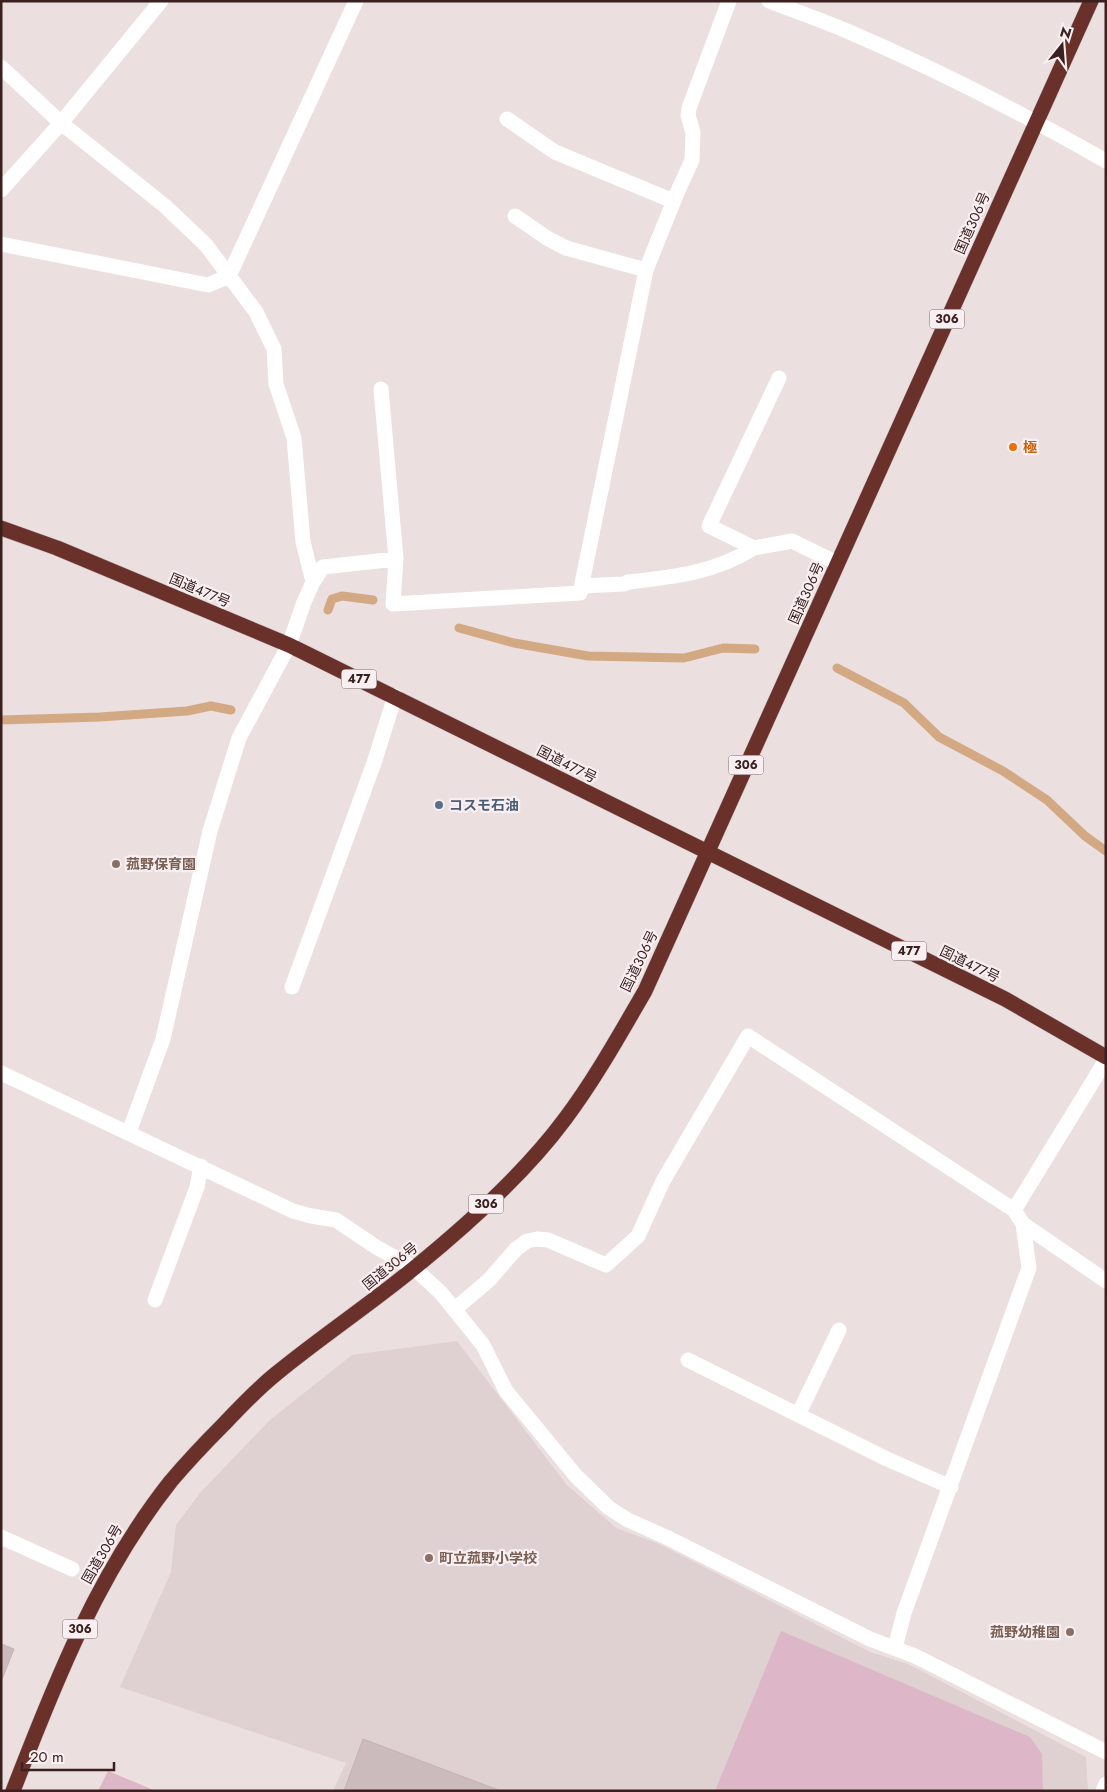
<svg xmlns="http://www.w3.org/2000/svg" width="1107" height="1792" font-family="Jost,'Noto Sans JP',sans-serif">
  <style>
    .built { fill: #dfd0d2 }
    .green { fill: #ddb6c7 }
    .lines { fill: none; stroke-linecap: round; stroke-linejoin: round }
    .stream { stroke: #d3a984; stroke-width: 9 }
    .building { fill: #ccbbbd; stroke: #c5b1b3 }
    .highway-casing { stroke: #c4bcbc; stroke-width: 16 }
    .minor { stroke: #fff; stroke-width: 15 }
    .highway { stroke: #69312a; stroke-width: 15 }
    .food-dot { fill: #e8710a; stroke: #f7eff1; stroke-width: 2 }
    .service-dot { fill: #5c6f8a; stroke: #f7eff1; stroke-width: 2 }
    .education-dot { fill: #8d6e63; stroke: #f7eff1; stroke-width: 2 }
    .labels { text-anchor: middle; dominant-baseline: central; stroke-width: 4.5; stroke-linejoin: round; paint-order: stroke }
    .shield { fill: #f7eff1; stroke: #735e5e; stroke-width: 1 }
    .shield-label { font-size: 12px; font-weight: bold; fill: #3b201f }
    .street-label { font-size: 14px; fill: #3b201f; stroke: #f7eff1 }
    .food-label { font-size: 14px; font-weight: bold; fill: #c56008; stroke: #f7eff1; text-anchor: start }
    .service-label { font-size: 14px; font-weight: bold; fill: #4e5e75; stroke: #f7eff1; text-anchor: start }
    .education-label { font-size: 14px; font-weight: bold; fill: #785e54; stroke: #f7eff1; text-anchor: start }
  </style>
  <rect width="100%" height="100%" fill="#ebdfe0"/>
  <!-- built -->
  <path class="built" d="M457 1341 566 1484 616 1528 659 1544 870 1652 908 1664 1086 1757 1088 1791H333L346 1763 120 1687 171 1572 176 1525 200 1493 270 1420 352 1355Z"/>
  <!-- green -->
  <path class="green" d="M781 1631 1030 1737 1042 1754 1043 1791H715Z
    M108 1771 156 1791H98Z"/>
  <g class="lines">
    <!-- stream -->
    <path class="stream" d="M328 610 332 599 342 596 373 600
      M459 628 514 643 588 656 684 658 723 648 755 649
      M837 668 904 703 939 737 1003 771 1047 800 1085 836 1106 851
      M1 720 100 717 187 711 211 706 231 710"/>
  </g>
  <!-- building -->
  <path class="building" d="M1 1644 14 1649 1 1682Z
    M363 1739 501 1791H344Z"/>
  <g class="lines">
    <!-- highway casing -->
    <g class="highway-casing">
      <path id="highway" d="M1 528 57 548 289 645 1005 999 1106 1057
        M13 1791C55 1682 98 1573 171 1481 188 1461 206 1442 224 1424 241 1406 258 1388 277 1373 321 1337 369 1305 413 1269 466 1226 525 1173 565 1119 595 1079 620 1034 645 991L1091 1"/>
    </g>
    <!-- minor -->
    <path class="minor" d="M769 1C795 11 821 20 847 31 936 69 1022 113 1106 161
      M1 67 61 123 165 206 206 245 256 312 274 349 276 384 294 438 303 542 313 582
      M507 119 555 152 673 201
      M1 190 61 123 161 1
      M515 216 547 238 566 248 646 270
      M1 244 208 285 229 276 356 1
      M779 378 709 526 754 548 792 541 837 563
      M381 389 396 559 393 604 580 593 646 270 677 193 692 160 693 133 688 115 689 108 729 1
      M582 586 624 584 628 582C674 577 714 573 754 548
      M292 987 374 763 395 696
      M1106 1060 1014 1210 1023 1224 1106 1281
      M1 1073 293 1211 311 1216 336 1220 376 1247 414 1268 441 1293 483 1345 506 1391 576 1476 609 1508 628 1520 668 1538 870 1639 915 1656 1106 1752
      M129 1132 163 1039 210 831 239 738 289 645 304 602 313 582 323 567 396 559
      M155 1300 197 1187 201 1166
      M455 1309 489 1280 516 1249 527 1241 537 1239 548 1240 606 1265 638 1236 663 1181 748 1036 1014 1210
      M688 1360 887 1459 951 1487
      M798 1415 839 1330
      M1 1537 72 1569
      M895 1648 904 1613 1029 1268 1023 1224
      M1103 1791 1106 1784"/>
    <!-- highway -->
    <use href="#highway" class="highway"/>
  </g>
  <!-- markers -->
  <circle class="food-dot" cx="1013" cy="447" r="5"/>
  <circle class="service-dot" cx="439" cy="805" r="5"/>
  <g class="education-dot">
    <circle cx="116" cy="864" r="5"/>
    <circle cx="429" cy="1558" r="5"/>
    <circle cx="1070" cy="1632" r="5"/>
  </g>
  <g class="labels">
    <!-- shield labels -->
    <g class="shield">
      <rect x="929.5" y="309.5" width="35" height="19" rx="4"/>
      <rect x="341.5" y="669.5" width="35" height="19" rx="4"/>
      <rect x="728.5" y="755.5" width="35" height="19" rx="4"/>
      <rect x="891.5" y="941.5" width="35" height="19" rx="4"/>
      <rect x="468.5" y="1194.5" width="35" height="19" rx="4"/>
      <rect x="62.5" y="1619.5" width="35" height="19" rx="4"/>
    </g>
    <g class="shield-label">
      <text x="947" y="319">306</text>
      <text x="359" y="679">477</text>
      <text x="746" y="765">306</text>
      <text x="909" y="951">477</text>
      <text x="486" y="1204">306</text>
      <text x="80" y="1629">306</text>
    </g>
    <!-- street labels -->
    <g class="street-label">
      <text transform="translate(972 223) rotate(-66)">国道306号</text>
      <text transform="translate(200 590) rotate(23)">国道477号</text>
      <text transform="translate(806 593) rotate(-66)">国道306号</text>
      <text transform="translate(567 764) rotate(27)">国道477号</text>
      <text transform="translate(639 961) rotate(-64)">国道306号</text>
      <text transform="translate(970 964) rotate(26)">国道477号</text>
      <text transform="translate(390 1266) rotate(-39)">国道306号</text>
      <text transform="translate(102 1554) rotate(-60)">国道306号</text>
    </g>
    <!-- food labels -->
    <g class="food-label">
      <text x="1023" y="447">極</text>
    </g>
    <!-- service labels -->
    <g class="service-label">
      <text x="449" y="805">コスモ石油</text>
    </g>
    <!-- education labels -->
    <g class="education-label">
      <text x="126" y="864">菰野保育園</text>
      <text x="439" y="1558">町立菰野小学校</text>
      <text x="1060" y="1632" text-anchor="end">菰野幼稚園</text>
    </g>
  </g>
  <!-- border -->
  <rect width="1107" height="1792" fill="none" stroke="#3b201f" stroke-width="5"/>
  <!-- north arrow -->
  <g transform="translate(1062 45) rotate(17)" stroke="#f7eff1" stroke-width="4" paint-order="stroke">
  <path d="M0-4L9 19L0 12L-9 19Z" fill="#3b201f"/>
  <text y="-8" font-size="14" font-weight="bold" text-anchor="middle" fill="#3b201f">N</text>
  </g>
  <!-- scale -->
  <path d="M22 1762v8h92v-8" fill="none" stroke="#3b201f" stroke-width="2.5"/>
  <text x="30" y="1762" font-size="15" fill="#3b201f" stroke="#f7eff1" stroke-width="4" paint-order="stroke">20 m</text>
</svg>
